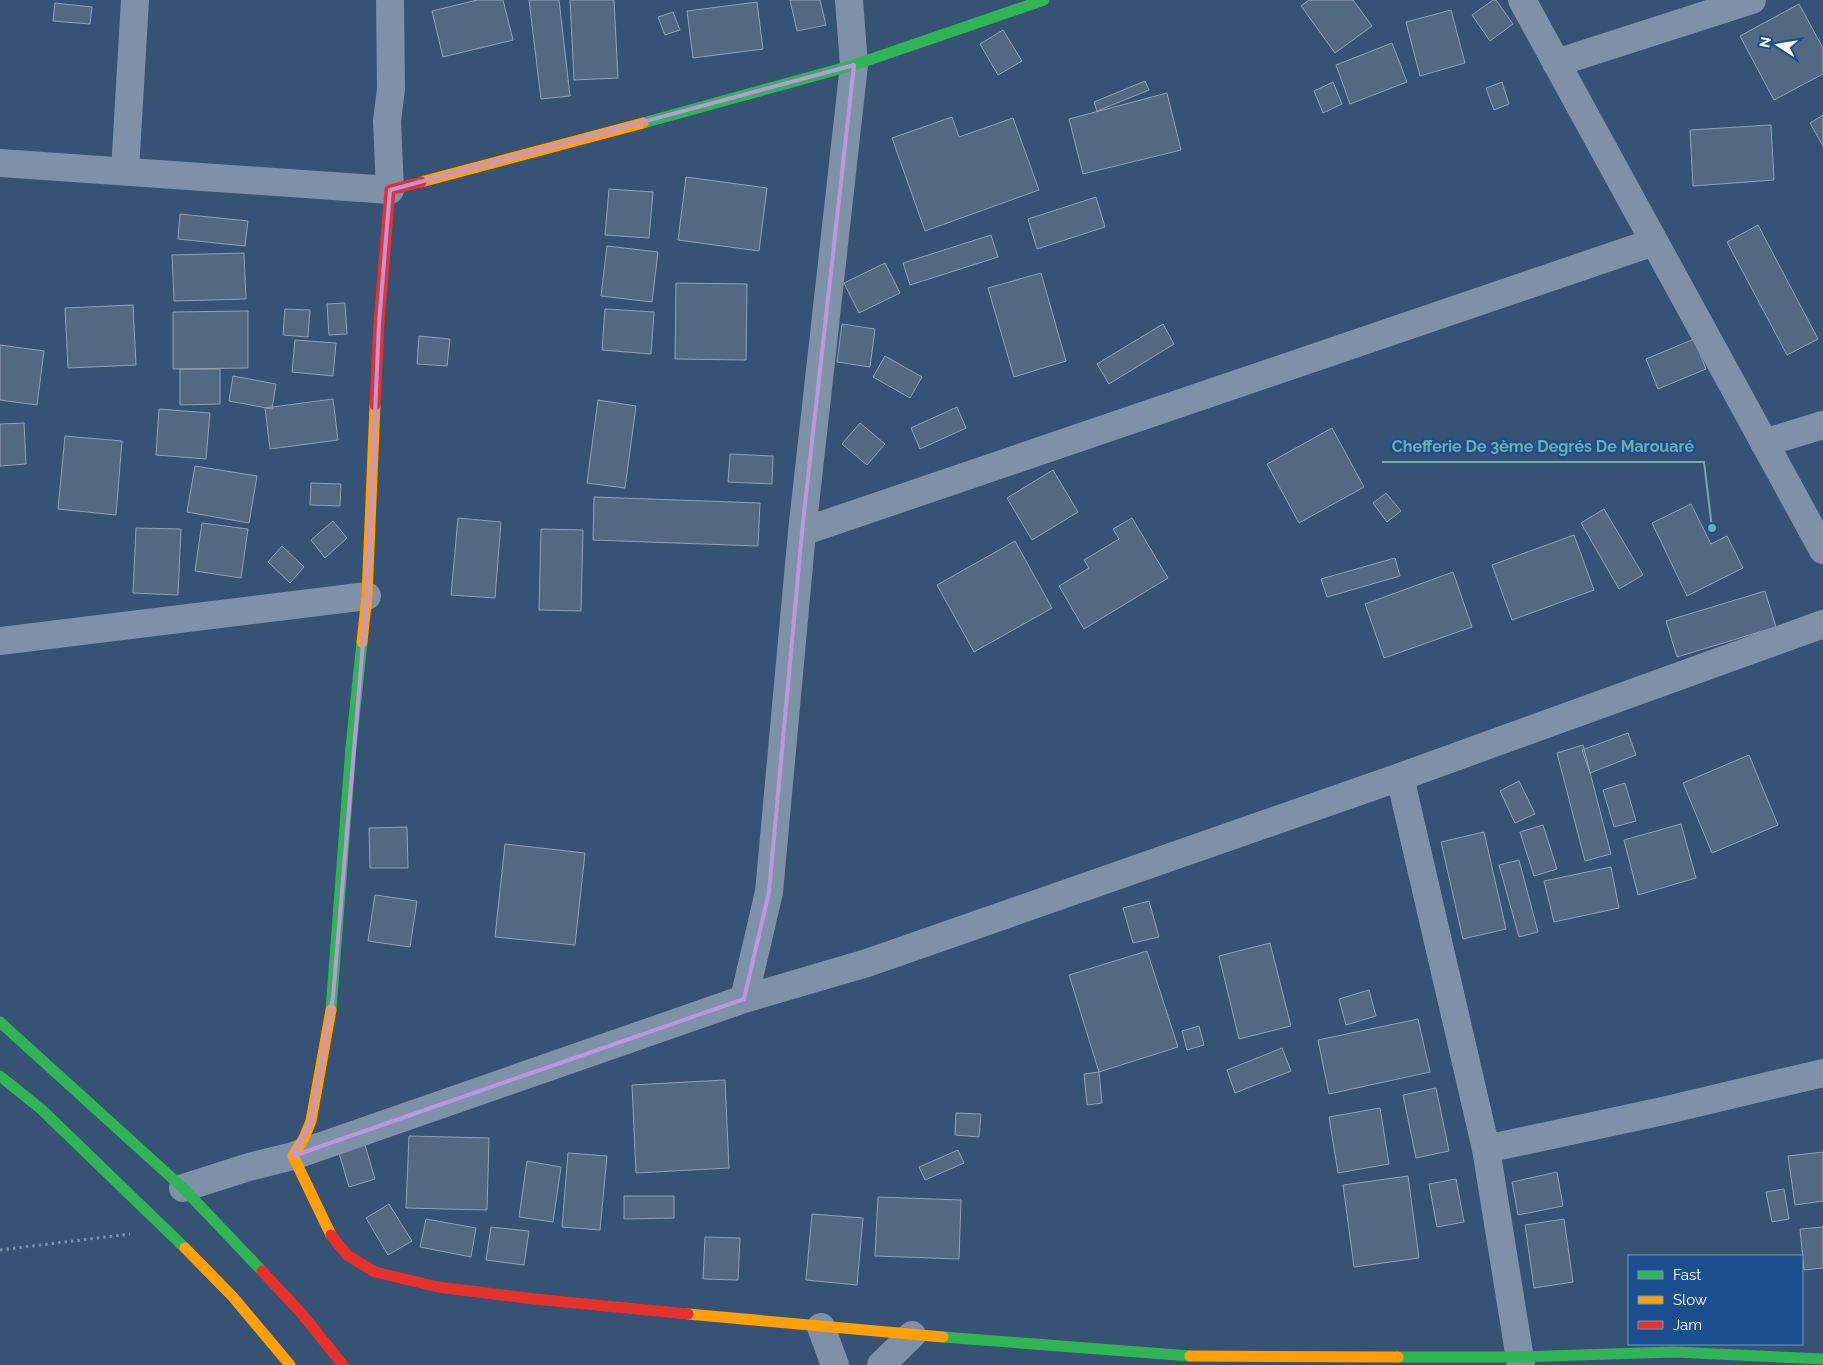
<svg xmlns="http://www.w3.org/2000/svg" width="1823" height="1365" font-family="Raleway,sans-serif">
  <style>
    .building { fill: #526984; stroke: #92a2b6 }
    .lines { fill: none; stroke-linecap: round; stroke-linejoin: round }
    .path { stroke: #7d92a8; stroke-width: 3; stroke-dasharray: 2.5 4; stroke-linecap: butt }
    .street { stroke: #7d92a8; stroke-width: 28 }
    .fast { stroke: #30b455; stroke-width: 11 }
    .slow { stroke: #ff9f0a; stroke-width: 11 }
    .jam { stroke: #e5322d; stroke-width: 11 }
    .marked { fill: none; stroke: #bd96df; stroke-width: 4; stroke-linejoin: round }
    .leader { fill: none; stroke: #6fada8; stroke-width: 2 }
    .callout-dot { fill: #6fada8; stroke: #1b4f8f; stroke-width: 2 }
    .callout-label { font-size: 16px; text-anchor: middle; font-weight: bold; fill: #6fada8; stroke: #1b4f8f; stroke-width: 4.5; stroke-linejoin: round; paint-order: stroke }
  </style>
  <rect width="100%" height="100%" fill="#365274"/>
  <!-- building -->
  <path class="building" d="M477 0H503L513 40 443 57 432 11Z
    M529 0H559L570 96 541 99Z
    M570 0H614L618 78 574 80Z
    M790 0H820L826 25 797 31Z
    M1309 0H1353L1372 26 1335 53 1301 6Z
    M1493 0H1496L1513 24 1490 41 1472 15Z
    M757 2 763 49 693 58 687 11Z
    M55 3 92 7 90 24 53 21Z
    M1799 4 1823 48V74L1774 100 1740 36Z
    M1451 10 1465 63 1420 76 1406 22Z
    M673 12 680 30 665 35 658 17Z
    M1003 30 1022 61 998 75 980 44Z
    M1392 43 1407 82 1350 104 1336 65Z
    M1145 81 1149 90 1097 111 1094 102Z
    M1333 82 1342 104 1323 113 1314 91Z
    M1502 82 1509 104 1494 110 1486 88Z
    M1167 93 1181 150 1083 174 1069 119Z
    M1823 115V146L1810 123Z
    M952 117 959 137 1013 118 1039 190 925 231 892 138Z
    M1771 125 1774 180 1693 186 1690 130Z
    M686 177 767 188 759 251 678 240Z
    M609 189 653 192 649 238 605 235Z
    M1096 197 1105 227 1037 249 1028 219Z
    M180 214 248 221 245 246 178 239Z
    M1758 225 1818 339 1787 355 1727 242Z
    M991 235 998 257 910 285 903 263Z
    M607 246 658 252 652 302 601 296Z
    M244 253 246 299 174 301 172 255Z
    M885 263 900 293 859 313 844 283Z
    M1041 273 1066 361 1014 377 988 288Z
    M676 283 747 284 746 360 675 359Z
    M345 303 347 334 329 335 327 304Z
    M133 305 136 365 68 368 65 308Z
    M285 309 310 310 308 337 283 335Z
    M605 309 654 312 651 354 602 350Z
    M248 311V368L173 369V312Z
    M842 324 875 329 870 367 837 362Z
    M1163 324 1174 344 1109 384 1097 364Z
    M419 336 450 339 447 366 417 364Z
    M1694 339 1706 369 1658 389 1646 359Z
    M295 340 336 343 333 376 292 372Z
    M0 345 44 351 37 405 0 400Z
    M885 356 922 377 910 398 873 377Z
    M180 369H220V404L180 405Z
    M233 376 276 384 272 409 229 401Z
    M333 399 338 440 270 449 265 408Z
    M598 400 636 406 625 488 587 483Z
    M957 407 966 428 920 449 911 428Z
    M159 409 210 413 206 459 156 455Z
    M24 423 26 464 0 466V424Z
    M860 423 885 444 867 465 842 444Z
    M1332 428 1364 487 1299 523 1267 464Z
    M65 436 122 441 116 515 58 509Z
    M730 454 773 456 772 484 728 482Z
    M195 466 257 476 249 523 187 512Z
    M1053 470 1078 512 1032 540 1007 498Z
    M311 483 341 484 340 506 310 505Z
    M1386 493 1401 511 1387 522 1373 503Z
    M594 497 760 503 758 546 593 540Z
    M1691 504 1711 544 1727 536 1743 568 1687 596 1652 523Z
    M1604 509 1643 575 1619 589 1581 523Z
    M458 518 501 522 495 598 451 595Z
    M1132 518 1168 578 1084 629 1059 586 1089 568 1084 560 1119 539 1113 529Z
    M333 521 347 538 325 558 311 540Z
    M202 523 248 529 241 578 195 571Z
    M136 528 181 529 178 595 133 593Z
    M541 529 583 530 581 611 539 610Z
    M1574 535 1594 590 1512 620 1492 565Z
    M1015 541 1052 608 974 652 937 585Z
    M282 546 304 567 290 583 268 562Z
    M1395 558 1400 576 1327 597 1321 579Z
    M1453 572 1472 627 1384 658 1365 604Z
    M1765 591 1776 627 1677 657 1666 621Z
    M1628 733 1636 755 1590 773 1582 750Z
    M1583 745 1611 854 1585 861 1557 753Z
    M1749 755 1778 825 1712 853 1683 783Z
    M1519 781 1535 814 1515 823 1500 791Z
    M1625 783 1636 821 1614 827 1603 790Z
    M1681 824 1696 878 1638 895 1624 840Z
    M1543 825 1557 869 1534 876 1520 832Z
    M407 827 408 868H370L369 828Z
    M1484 832 1506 929 1463 939 1441 842Z
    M505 844 585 853 575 945 495 937Z
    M1519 860 1538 932 1519 937 1499 865Z
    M1611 867 1619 908 1554 922 1544 881Z
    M375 895 417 901 410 947 368 941Z
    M1149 901 1159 937 1133 943 1123 908Z
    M1270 943 1291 1026 1239 1039 1219 956Z
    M1147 951 1178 1047 1099 1072 1069 975Z
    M1369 990 1376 1016 1346 1025 1339 999Z
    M1418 1019 1430 1072 1329 1094 1318 1040Z
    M1199 1026 1204 1045 1187 1050 1182 1031Z
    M1282 1048 1291 1071 1235 1093 1227 1070Z
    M1099 1072 1102 1103 1087 1105 1084 1074Z
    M725 1080 729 1168 636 1173 632 1085Z
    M1436 1088 1449 1151 1416 1158 1403 1095Z
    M1380 1108 1389 1164 1338 1173 1329 1117Z
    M956 1113 981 1114 979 1137 955 1135Z
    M409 1136 489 1138 487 1210 406 1208Z
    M365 1145 375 1179 349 1187 339 1153Z
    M958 1150 964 1163 925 1180 919 1167Z
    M1823 1152V1201L1795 1205 1788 1156Z
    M568 1153 607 1156 600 1230 562 1227Z
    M527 1161 561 1167 553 1222 519 1217Z
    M1557 1172 1563 1206 1518 1215 1512 1182Z
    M1408 1176 1419 1258 1354 1267 1343 1185Z
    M1456 1179 1464 1222 1437 1227 1429 1184Z
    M1784 1189 1789 1219 1772 1222 1766 1192Z
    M624 1196H674V1218L624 1219Z
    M878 1197 961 1200 959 1259 875 1256Z
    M389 1204 412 1241 388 1255 366 1218Z
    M812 1214 863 1218 857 1285 806 1280Z
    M426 1219 476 1228 471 1257 420 1247Z
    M1564 1219 1573 1282 1534 1288 1525 1225Z
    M491 1227 529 1231 524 1265 486 1260Z
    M1823 1227V1268L1804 1270 1800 1229Z
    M705 1237 740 1238 738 1280 703 1279Z"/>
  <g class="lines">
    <!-- path -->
    <path class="path" d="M0 1250 130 1234"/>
    <!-- street -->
    <path class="street" d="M1522 0 1823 550
      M1556 63 1752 0
      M0 163 390 190 387 121 391 89 390 0
      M125 171 135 0
      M1764 443 1823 425
      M802 532 1654 242
      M0 641 367 596
      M1400 777 1486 1149 1521 1365
      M744 999 769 892 802 532 854 65 849 0
      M1486 1149 1663 1111 1823 1073
      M183 1188 249 1167 293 1156 744 999 867 963 1400 777 1823 624
      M821 1327 835 1365
      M881 1365 912 1335"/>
    <!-- fast -->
    <path class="fast" d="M643 123 854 65 1044 0
      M331 1010 351 747 362 642
      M0 1022 183 1188 262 1271
      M0 1076 41 1109 185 1248
      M943 1337 1190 1356
      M1398 1357H1519L1674 1352 1823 1359"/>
    <!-- slow -->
    <path class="slow" d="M421 182 643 123
      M362 642 367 596 375 405
      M331 1010 311 1121 304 1138 293 1156 331 1235
      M185 1248 233 1297 290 1365
      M688 1314 943 1337
      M1190 1356 1398 1357"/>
    <!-- jam -->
    <path class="jam" d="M375 405 379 323 390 190 421 182
      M331 1235 347 1255 375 1272 438 1287 535 1299 688 1314
      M262 1271 302 1314 343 1365"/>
  </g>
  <!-- marked area -->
  <path class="marked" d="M854 65 802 532 769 892 744 999 293 1156 311 1121 333 997 367 596 379 323 390 190Z"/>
  <!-- callouts -->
  <path class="leader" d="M1712 528L1704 462H1382"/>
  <circle class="callout-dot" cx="1712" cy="528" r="5"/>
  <g class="callout-label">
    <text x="1543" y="452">Chefferie De 3ème Degrés De Marouaré</text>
  </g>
  <!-- legend -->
  <rect x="1628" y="1255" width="175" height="90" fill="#1b4f8f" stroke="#7695bc"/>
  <rect x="1638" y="1271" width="25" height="8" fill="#30b455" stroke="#7695bc"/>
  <text x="1673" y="1280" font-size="15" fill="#ffffff">Fast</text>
  <rect x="1638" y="1296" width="25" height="8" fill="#ff9f0a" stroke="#7695bc"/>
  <text x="1673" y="1305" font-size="15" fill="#ffffff">Slow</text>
  <rect x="1638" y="1321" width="25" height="8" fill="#e5322d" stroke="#7695bc"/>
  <text x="1673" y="1330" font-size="15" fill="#ffffff">Jam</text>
  <!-- north arrow -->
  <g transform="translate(1778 45) rotate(282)" stroke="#1b4f8f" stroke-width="4" paint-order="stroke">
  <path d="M0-4L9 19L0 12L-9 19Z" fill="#ffffff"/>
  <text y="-8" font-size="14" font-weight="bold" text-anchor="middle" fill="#ffffff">N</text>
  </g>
</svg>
